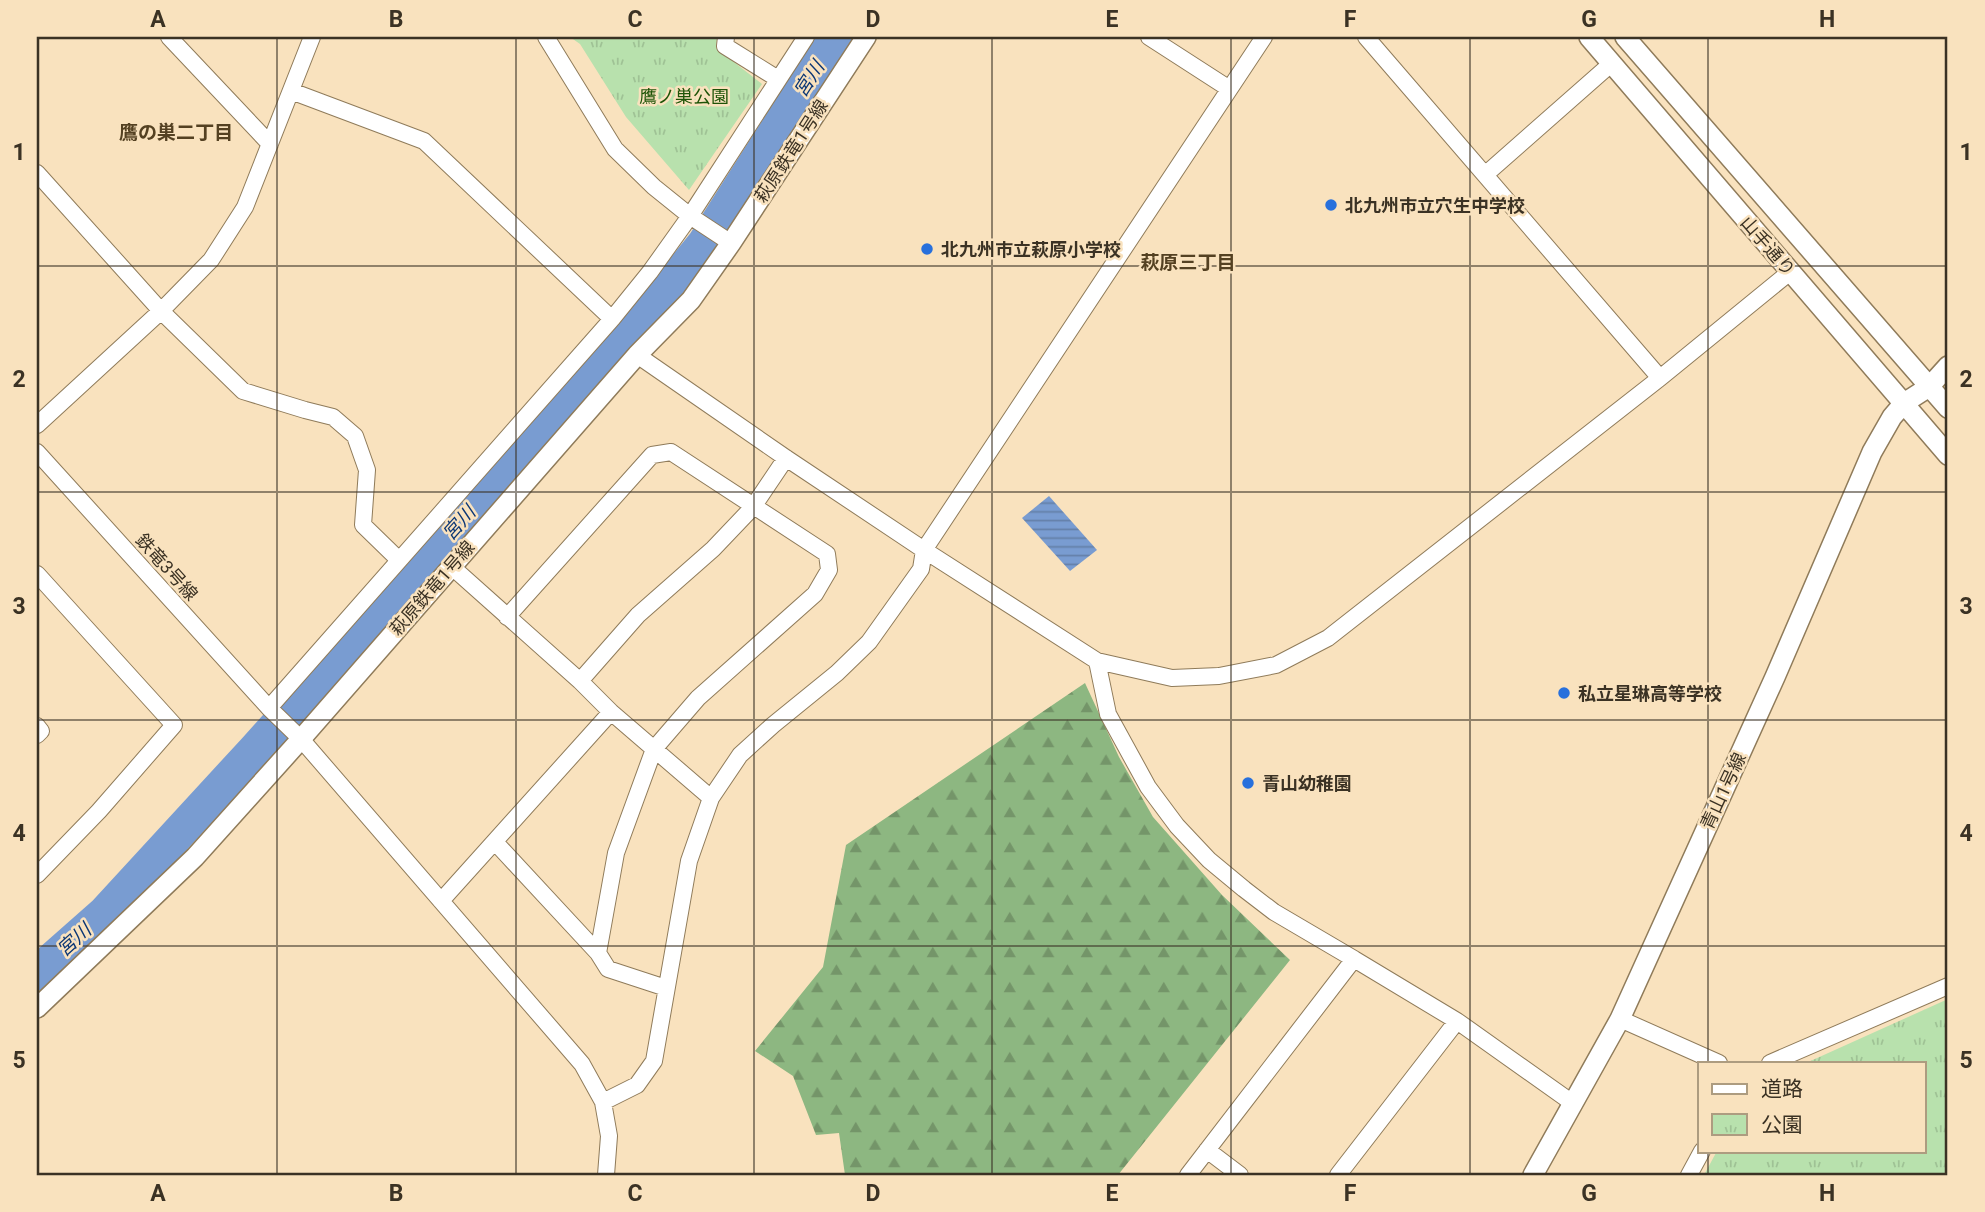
<svg xmlns="http://www.w3.org/2000/svg" width="1985" height="1212" font-family="Roboto,'Noto Sans JP',sans-serif">
  <style>
    .forest { fill: url(#forest-firs) }
    .park { fill: url(#park-tufts) }
    .water { fill: url(#water-rules) }
    .lines { fill: none; stroke-linecap: round; stroke-linejoin: round }
    .river { stroke: #799cd1; stroke-width: 35 }
    .minor-casing { stroke: #8f7b5a; stroke-width: 18 }
    .tertiary-casing { stroke: #8f7b5a; stroke-width: 22 }
    .minor { stroke: #fff; stroke-width: 16 }
    .tertiary { stroke: #fff; stroke-width: 19 }
    .grid { fill: none; stroke: #3b3224; stroke-width: 2; stroke-opacity: 0.55 }
    .poi-dot { fill: #2870dc; stroke: #f9e2be; stroke-width: 2.5 }
    .labels { text-anchor: middle; dominant-baseline: central; stroke-width: 5; stroke-linejoin: round; paint-order: stroke }
    .park-label { font-size: 18px; fill: #1e5407; stroke: #f9e2be }
    .street-label { font-size: 18px; fill: #3b3224; stroke: #f9e2be }
    .poi-label { font-size: 18px; font-weight: bold; fill: #3b3224; stroke: #f9e2be; text-anchor: start }
    .water-label { font-size: 19px; font-style: italic; fill: #0a3675; stroke: #f9e2be }
    .neighbourhood-label { font-size: 19px; font-weight: bold; fill: #544122; stroke: #f9e2be }
    .neatline { fill: none; stroke: #3b3224; stroke-width: 2.5 }
    .grid-label { font-size: 23px; text-anchor: middle; font-weight: bold; fill: #3b3224 }
  </style>
  <defs>
    <pattern id="forest-firs" width="22" height="20" patternUnits="userSpaceOnUse" patternTransform="scale(1.75)"><rect width="22" height="20" fill="#8db781"/><path d="M5 1l3.5 6h-7zM16 11l3.5 6h-7z" fill="#749569"/></pattern>
    <pattern id="park-tufts" width="24" height="20" patternUnits="userSpaceOnUse" patternTransform="scale(1.75)"><rect width="24" height="20" fill="#b8e1ad"/><path d="M3 7l-1-3M5 7V3M7 7l1-3M15 17l-1-3M17 17v-4M19 17l1-3" fill="none" stroke="#9fc295"/></pattern>
    <pattern id="water-rules" width="6" height="5" patternUnits="userSpaceOnUse" patternTransform="scale(1.75)"><rect width="6" height="5" fill="#799cd1"/><path d="M0 2.5h6" fill="none" stroke="#6480a9"/></pattern>
  </defs>
  <rect width="100%" height="100%" fill="#f9e2be"/>
  <!-- forest -->
  <path class="forest" d="M1085 683 1119 757 1153 817 1222 895 1290 960 1118 1175H845L839 1133 816 1135 793 1076 755 1051 823 967 846 845Z"/>
  <!-- park -->
  <path class="park" d="M570 37H717L716 48 762 84 689 190 626 117 580 44Z
    M1948 999V1175H1704L1717 1151H1924V1063H1806Z"/>
  <!-- water -->
  <path class="water" d="M1049 496 1097 550 1070 571 1022 518Z"/>
  <g class="lines">
    <!-- river -->
    <path class="river" d="M37 973 105 913 255 750 639 324 705 243 836 37"/>
    <!-- minor casing -->
    <g class="minor-casing">
      <path id="minor" d="M169 37 270 144
        M546 37 615 149 654 187 690 216 731 243
        M726 37 725 46 778 79
        M1149 37 1228 88
        M1366 37 1660 378
        M291 91 424 141 612 319
        M37 173 161 311 243 391 305 410 333 417 355 436 367 470 363 525 399 560
        M1486 174 1612 63
        M637 355 786 458 924 550 1097 661 1172 678 1219 676 1276 665 1328 638 1660 378 1790 272
        M37 425 161 311 211 260 245 207 312 37
        M37 452 269 708 301 739 582 1064 603 1102 609 1136 606 1175
        M451 566 580 681 611 712 711 798
        M37 574 174 725 99 811 37 875
        M1097 661 1108 714 1148 787 1177 826 1209 860 1244 889 1274 912 1354 959
        M580 681 638 615 713 549 753 507 786 458
        M269 708 612 319 650 272 690 216 806 37
        M37 726 41 731 37 735
        M495 842 598 953 616 853 654 749 698 698 815 594 829 570 827 554 671 452 652 455 507 617
        M441 901 611 712
        M598 953 608 969 666 988
        M1620 1019 1719 1063
        M1770 1063 1948 986
        M603 1102 637 1085 654 1061 689 861 711 798 740 755 773 725 837 673 869 642 921 569 924 550 1264 37
        M1207 1150 1240 1175
        M1188 1175 1354 959 1457 1021 1574 1104
        M1338 1175 1457 1021
        M1689 1175 1702 1151"/>
    </g>
    <!-- tertiary casing -->
    <g class="tertiary-casing">
      <path id="tertiary" d="M1589 37 1948 455
        M1625 37 1948 408
        M37 1008 195 857 301 739 637 355 691 300 731 243 866 37
        M1533 1175 1620 1019 1775 677 1872 452 1892 417 1904 403 1929 387 1948 366"/>
    </g>
    <!-- minor -->
    <use href="#minor" class="minor"/>
    <!-- tertiary -->
    <use href="#tertiary" class="tertiary"/>
  </g>
  <!-- grid -->
  <path class="grid" d="M277 37V1175M516 37V1175M754 37V1175M992 37V1175M1231 37V1175M1470 37V1175M1708 37V1063M37 266H1948M37 492H1948M37 720H1948M37 946H1948M1708 1151V1175"/>
  <!-- markers -->
  <g class="poi-dot">
    <circle cx="1331" cy="205" r="7"/>
    <circle cx="927" cy="249" r="7"/>
    <circle cx="1564" cy="693" r="7"/>
    <circle cx="1248" cy="783" r="7"/>
  </g>
  <g class="labels">
    <!-- park labels -->
    <g class="park-label">
      <text x="684" y="96">鷹ノ巣公園</text>
    </g>
    <!-- street labels -->
    <g class="street-label">
      <text transform="translate(791 151) rotate(-57)">萩原鉄竜1号線</text>
      <text transform="translate(1768 246) rotate(49)">山手通り</text>
      <text transform="translate(167 567) rotate(48)">鉄竜3号線</text>
      <text transform="translate(432 588) rotate(-49)">萩原鉄竜1号線</text>
      <text transform="translate(1723 791) rotate(-65)">青山1号線</text>
    </g>
    <!-- poi labels -->
    <g class="poi-label">
      <text x="1345" y="205">北九州市立穴生中学校</text>
      <text x="941" y="249">北九州市立萩原小学校</text>
      <text x="1578" y="693">私立星琳高等学校</text>
      <text x="1262" y="783">青山幼稚園</text>
    </g>
    <!-- water labels -->
    <g class="water-label">
      <text transform="translate(809 79) rotate(-57)">宮川</text>
      <text transform="translate(459 523) rotate(-48)">宮川</text>
      <text transform="translate(74 940) rotate(-42)">宮川</text>
    </g>
    <!-- neighbourhood labels -->
    <g class="neighbourhood-label">
      <text x="176" y="132">鷹の巣二丁目</text>
      <text x="1188" y="262">萩原三丁目</text>
    </g>
  </g>
  <!-- border -->
  <rect width="1985" height="1212" fill="none" stroke="#f9e2be" stroke-width="77"/>
  <!-- legend -->
  <rect x="1698" y="1062" width="228" height="91" fill="#f9e2be" stroke="#ad9c80" stroke-width="2"/>
  <rect x="1712" y="1084" width="35" height="10" fill="#ffffff" stroke="#ad9c80" stroke-width="2"/>
  <text x="1761" y="1096" font-size="21" fill="#3b3224">道路</text>
  <rect x="1712" y="1114" width="35" height="21" fill="url(#park-tufts)" stroke="#ad9c80" stroke-width="2"/>
  <text x="1761" y="1132" font-size="21" fill="#3b3224">公園</text>
  <rect x="38" y="38" width="1908" height="1136" class="neatline"/>
  <g class="grid-label">
    <text x="158" y="27">A</text>
    <text x="396" y="27">B</text>
    <text x="635" y="27">C</text>
    <text x="873" y="27">D</text>
    <text x="1112" y="27">E</text>
    <text x="1350" y="27">F</text>
    <text x="1589" y="27">G</text>
    <text x="1827" y="27">H</text>
    <text x="19" y="160">1</text>
    <text x="1966" y="160">1</text>
    <text x="19" y="387">2</text>
    <text x="1966" y="387">2</text>
    <text x="19" y="614">3</text>
    <text x="1966" y="614">3</text>
    <text x="19" y="841">4</text>
    <text x="1966" y="841">4</text>
    <text x="19" y="1068">5</text>
    <text x="1966" y="1068">5</text>
    <text x="158" y="1201">A</text>
    <text x="396" y="1201">B</text>
    <text x="635" y="1201">C</text>
    <text x="873" y="1201">D</text>
    <text x="1112" y="1201">E</text>
    <text x="1350" y="1201">F</text>
    <text x="1589" y="1201">G</text>
    <text x="1827" y="1201">H</text>
  </g>
</svg>
